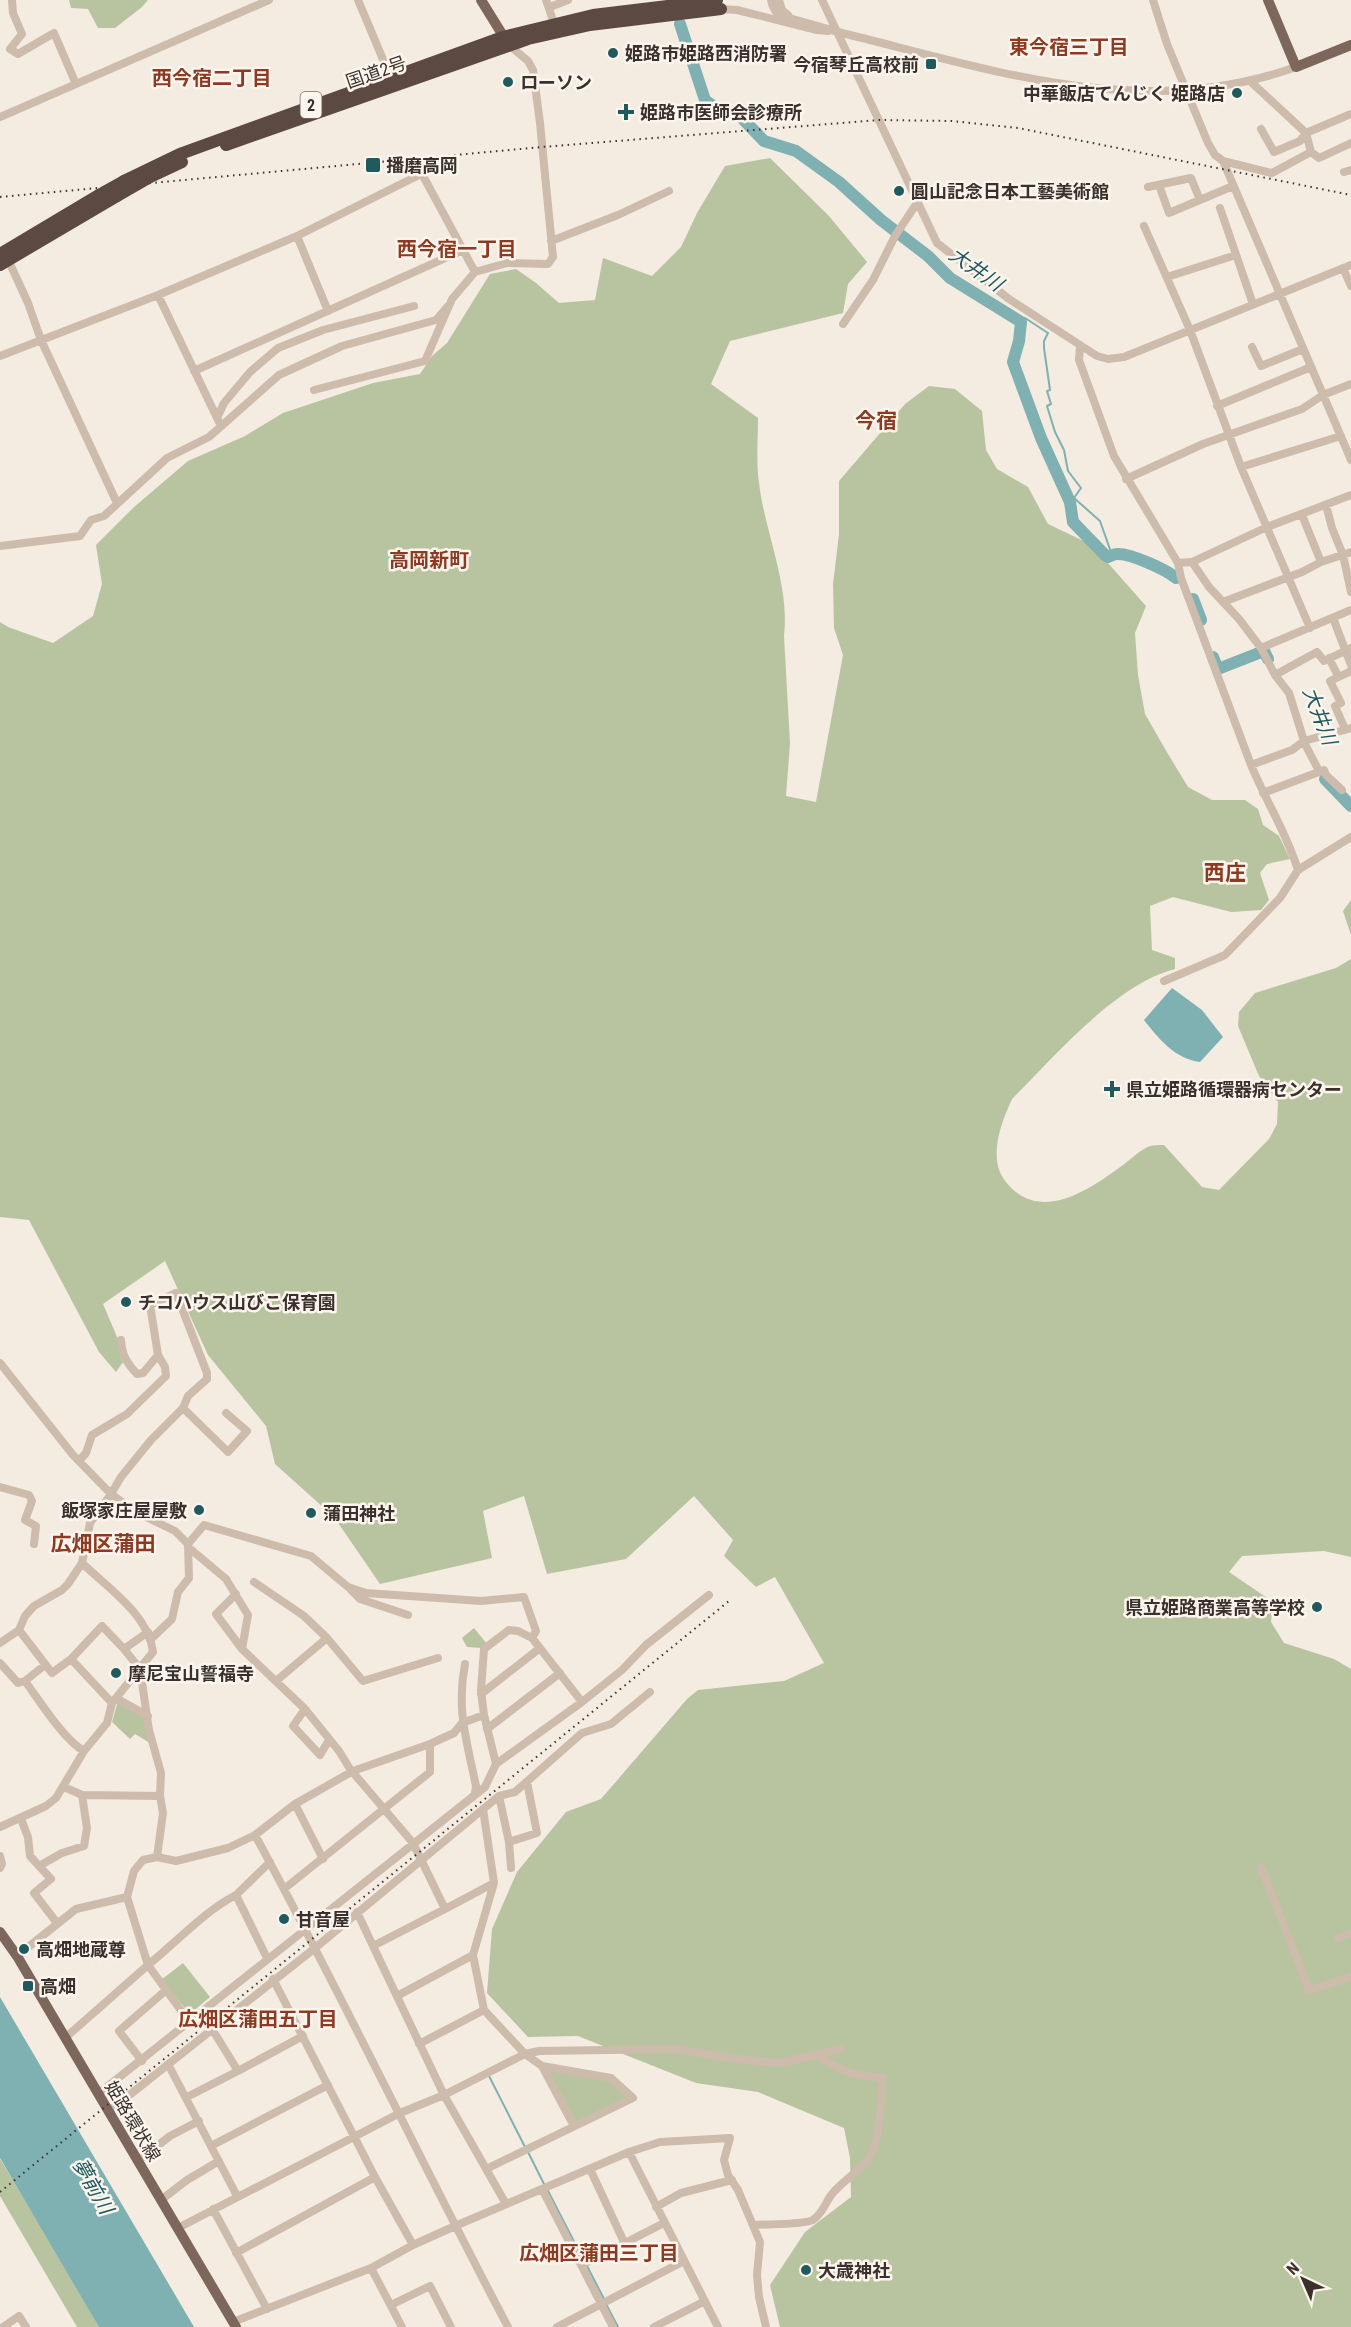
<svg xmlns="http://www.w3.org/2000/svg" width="1351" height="2327" font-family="'Roboto Condensed','Noto Sans JP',sans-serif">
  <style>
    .green { fill: #b8c4a0 }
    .water { fill: #7fb0b2 }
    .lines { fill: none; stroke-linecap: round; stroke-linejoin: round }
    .stream { stroke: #7fb0b2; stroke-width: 2 }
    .river { stroke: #7fb0b2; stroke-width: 12 }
    .minor { stroke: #cdbbac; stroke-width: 8 }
    .major { stroke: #7d675c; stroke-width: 10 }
    .highway { stroke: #5c4a42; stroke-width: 12 }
    .rail { stroke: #3b302b; stroke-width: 2; stroke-dasharray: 1.5 4.5; stroke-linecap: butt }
    .highway-bridge { stroke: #5c4a42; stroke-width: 12 }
    .poi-dot { fill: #1f5a5e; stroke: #fbf5ee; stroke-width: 2 }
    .labels { text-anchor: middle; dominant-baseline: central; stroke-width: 5; stroke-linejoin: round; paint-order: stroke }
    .shield { fill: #fbf5ee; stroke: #756b66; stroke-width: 1.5 }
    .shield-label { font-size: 16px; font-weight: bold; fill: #3b302b }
    .poi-label { font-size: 18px; font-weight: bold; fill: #3b302b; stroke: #fbf5ee; text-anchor: start }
    .street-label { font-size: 18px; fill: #3b302b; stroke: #fbf5ee }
    .neighbourhood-label { font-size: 20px; font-weight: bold; fill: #8c3b22; stroke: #fbf5ee }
    .water-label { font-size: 20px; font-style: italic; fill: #1f5a5e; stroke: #fbf5ee }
    .quarter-label { font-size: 21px; font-weight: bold; fill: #8c3b22; stroke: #fbf5ee }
  </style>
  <rect width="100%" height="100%" fill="#f4ebe1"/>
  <!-- green -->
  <path class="green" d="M69 0H148L142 7 115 28H98L88 9 71 8Z
    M770 158 829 216 867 262 848 284 843 313 730 341 711 384 758 418C758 439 756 462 759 483 765 533 790 585 784 636L790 743 786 796 816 802 843 655 834 628 833 584 839 534V481L905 404 929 386 955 389 982 411 986 450 997 469 1028 487 1048 524 1092 545 1146 606 1135 633 1138 675 1145 714 1168 754 1188 787 1212 800H1245L1258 809 1263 825 1279 836 1290 859 1267 864 1260 873 1269 900 1261 910 1231 912 1173 897 1150 906 1152 950 1175 958V969C1116 984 1055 1056 1012 1099 1001 1123 987 1159 1006 1182 1040 1225 1090 1189 1123 1165 1131 1159 1141 1149 1150 1146 1154 1145 1160 1145 1164 1145L1202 1187 1219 1190 1269 1139 1277 1124 1278 1102 1259 1076 1238 1026 1239 1012 1255 993 1336 968 1351 959V1557L1324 1551 1242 1556 1229 1572 1273 1602 1271 1622 1284 1643 1334 1659 1351 1669V2327H780L770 2285 805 2232 851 2197 850 2158 844 2128 758 2092 696 2083 578 2036 528 2037 487 1993 492 1929 517 1872 566 1812 601 1799 687 1699 698 1690 784 1681 824 1663 775 1577 756 1587 724 1556 733 1540 694 1496 626 1559 547 1574 524 1496 483 1511 492 1558 380 1584 334 1517 275 1464 266 1426 208 1355 165 1261 103 1304 126 1358 116 1372 99 1352 29 1220 0 1217V622L8 627 53 643 93 616 102 584 96 545 134 507 188 461 245 436 283 413 373 383 420 374 432 356 447 343 490 274 516 269 536 283 559 303 595 300 603 258 652 276 681 247 697 213 725 166Z
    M1351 900V935L1343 911Z
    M474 1628 487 1644 482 1648 467 1647 462 1638Z
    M118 1701 145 1717 150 1743 135 1734 130 1739 112 1722Z
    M183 1963 210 1997 190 2014 161 1980Z
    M548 2070 611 2081 628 2097 576 2122Z
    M0 2159 68 2271 99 2327H77L0 2196Z"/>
  <!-- water -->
  <path class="water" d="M1172 988 1202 1010 1223 1037 1200 1062C1175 1059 1158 1038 1144 1020Z
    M0 1997 194 2327H99L0 2158Z"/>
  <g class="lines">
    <!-- stream -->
    <path class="stream" d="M1025 318 1048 333 1044 341V348L1050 390 1047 391 1051 404 1047 406 1055 432 1064 450 1068 471 1081 488 1074 498 1100 521 1112 555
      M488 2074 525 2147
      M528 2152 544 2184
      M547 2189 584 2261
      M587 2266 604 2299
      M606 2304 618 2327"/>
    <!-- river -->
    <path class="river" d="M680 24 705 100 713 106 740 116 764 141 796 151 839 182 881 220 928 256 950 278 1021 322 1019 341 1013 362 1041 438 1070 502 1073 522 1105 555 1108 557C1111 556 1114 554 1117 554 1130 553 1167 570 1176 578
      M1193 599 1201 620
      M1213 657 1218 669 1264 651 1268 659
      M1325 779 1351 806"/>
    <!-- minor -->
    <path class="minor" d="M12 0 13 13 22 34 10 49 18 54 54 33 76 84
      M358 0 390 76
      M546 0 554 23
      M771 0C772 5 774 10 777 13 782 17 827 28 838 32 991 69 1140 123 1296 67
      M779 0 782 10 788 15
      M822 0 937 243 1009 299 1097 356 1108 359 1124 357 1351 265
      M1153 0 1167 44 1208 143 1215 155 1223 161 1351 460
      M550 7 568 0
      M721 9 737 10 817 30 828 31
      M1250 81 1306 133 1311 152 1319 158 1351 143
      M0 117 269 0
      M1261 129 1274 152 1300 141 1306 133 1351 114
      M1223 161 1272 173 1311 152
      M1344 172 1351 170
      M422 174 475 272
      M1159 185 1169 213 1233 186
      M1148 187 1191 178 1200 200
      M1220 208 1253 304
      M1144 226 1190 330 1241 467 1310 628
      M297 236 328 311
      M551 241 618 215 669 191
      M6 255 28 303 41 340 117 503
      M1343 268 1351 286
      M1167 277 1236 255
      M158 295 219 422
      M843 324 873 280 895 236 917 203
      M1080 347 1079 360 1114 456 1178 563 1181 578 1251 765C1266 801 1287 834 1298 870
      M1252 347 1261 366 1303 349
      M0 356 158 295 297 236 441 164
      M194 371 463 250
      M314 390 425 361 452 299 475 272 507 263 548 264 553 257 540 123 533 70 528 61 509 45
      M1217 406 1311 367
      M217 418 224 403 250 372 278 348 323 330 414 306
      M1241 467 1341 436
      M1126 479 1203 444 1302 409 1323 395 1351 384
      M1326 505 1332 528 1343 555 1351 592
      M1302 515 1321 562
      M0 546 80 536 91 520 104 516 167 458 209 437 279 375 342 346 436 320 448 306
      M1192 562 1209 587 1239 619 1261 648 1275 675 1289 693 1305 744 1319 771
      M1178 563 1192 562 1267 527 1351 495
      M1223 602 1302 572 1321 562 1351 552
      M1333 618 1351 665
      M1261 648 1351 610
      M1329 658 1338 676
      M1275 675 1317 652 1324 661 1351 648
      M1345 729 1335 706 1341 703 1330 681 1351 671
      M1251 765 1292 750 1304 741 1351 728
      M1263 793 1324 770 1326 775 1342 790
      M1164 981 1225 955 1280 898 1298 870 1351 837
      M121 1340C122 1355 126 1362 137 1374L143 1373 158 1355
      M0 1363 73 1455 111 1494 136 1512 175 1531 188 1544 189 1578 178 1592 172 1619 151 1639
      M79 1461 86 1453 92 1435 127 1414 166 1376 165 1367 158 1355 150 1305 176 1293 207 1373V1379L188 1396 183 1408
      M0 1487 29 1495 32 1501 25 1520 36 1526 34 1544
      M188 1544 204 1525 311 1556 348 1587 366 1593 481 1601 524 1597 536 1631 532 1638
      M188 1547 226 1579 248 1615 242 1649 305 1709 339 1751 350 1769 413 1843 445 1909 373 1946 444 2095 506 2204
      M254 1582 304 1616 327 1638
      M351 1590 360 1599 408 1615
      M236 1594 216 1614 242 1649
      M19 1630 52 1673 71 1659
      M148 1632 124 1649 140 1669 149 1730 161 1773 160 1796 163 1813 157 1857
      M0 1643 19 1630 25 1616 34 1606 62 1590 68 1584 82 1563 90 1523 111 1494 121 1477 151 1440 183 1408 228 1452 247 1431 226 1413
      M0 1663 18 1683 25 1681 45 1665
      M465 1664C456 1709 467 1742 476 1786L475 1794
      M25 1681C39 1700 64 1740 84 1751
      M276 1681 327 1638 363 1681 438 1658
      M481 1694 540 1648
      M116 1698 148 1716
      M112 1703 71 1659 102 1626 124 1649
      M305 1709 293 1726 320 1755 329 1740
      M487 1729 560 1673
      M496 1764 484 1715 481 1691 484 1649 509 1630 518 1631 532 1638 582 1702
      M64 1787 82 1795 160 1796
      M499 1796 509 1842 537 1833 527 1782
      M295 1804 323 1859
      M21 1819 28 1837 30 1856 51 1879 34 1893 57 1923
      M0 1827 46 1806 56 1798 84 1751 107 1723 112 1703 153 1652C149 1615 108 1588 82 1563
      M255 1835C343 1997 422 2164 508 2327
      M509 1842 511 1868
      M0 1856 2 1864 0 1868
      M39 1866 62 1853 84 1846 87 1828 82 1795
      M1261 1867 1309 1990 1351 1977
      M284 1889 430 1772V1744
      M445 1909 494 1883 483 1809
      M357 1912 373 1946
      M1338 1938 1351 1933
      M17 1956 76 1909 127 1897 134 1871 143 1860 157 1857 176 1861 228 1848 255 1835 295 1804 353 1771 430 1744 454 1733 462 1723 484 1715
      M267 1958 236 1895 270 1862
      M273 1979 375 2177 413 2245
      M397 1996 473 1955 494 1883
      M484 2010 525 2054 542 2066 574 2126
      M190 2023 148 1965C177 1942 203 1912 236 1895
      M212 2029 238 2071 303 2036
      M65 2038 148 1965 127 1897
      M419 2044 484 2010 473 1955
      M142 2061 119 2031 165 1991
      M168 2064 237 2196
      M98 2094 485 1787 496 1764 582 1702 622 1670 646 1645 709 1595
      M187 2097 238 2071
      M108 2112 315 1948 499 1796 515 1792 582 1733 611 1724 650 1692
      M211 2146 328 2085
      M629 2152 718 2327
      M138 2161 170 2136 199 2121
      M486 2169 633 2098 611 2078 542 2066
      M590 2169 624 2242
      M542 2189 613 2327
      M161 2200 187 2180 219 2161
      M656 2207 681 2193 732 2180
      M213 2209 267 2309
      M754 2225C768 2224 803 2225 813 2220 823 2213 825 2203 832 2194 842 2181 863 2169 871 2155 879 2142 882 2094 882 2078 851 2075 843 2072 816 2055
      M178 2228 400 2113 444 2095 525 2054 539 2051 677 2049 737 2059 780 2063 841 2049
      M236 2253 375 2177
      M582 2265 664 2223
      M371 2268 402 2327
      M391 2305 430 2286 451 2327
      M233 2322 371 2268 413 2245 455 2226 629 2152 660 2142 730 2138 724 2160 728 2175 738 2190 760 2242 757 2275 759 2297 766 2327
      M3 2327 19 2316 26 2327
      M557 2327 684 2261
      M654 2327 705 2301"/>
    <!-- major -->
    <path class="major" d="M481 0 507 42
      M1268 0 1296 67 1351 45
      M0 1932 17 1956 236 2327"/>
    <!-- highway -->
    <path class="highway" d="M226 145 528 39 590 25 721 9
      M150 177 182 162
      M124 181 180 154 503 37 593 15 717 0
      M0 254 99 195
      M0 265 117 196"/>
    <!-- rail -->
    <path class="rail" d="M0 197 542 147 879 120 952 121 1018 128 1351 195
      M0 2192 729 1601"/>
    <!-- highway-bridge -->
    <path class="highway-bridge" d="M99 195 124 181
      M117 196 150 177"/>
  </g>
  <!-- markers -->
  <g class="poi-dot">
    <circle cx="613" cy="53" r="6"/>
    <rect x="925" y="58" width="12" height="12" rx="3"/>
    <circle cx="508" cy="82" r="6"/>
    <circle cx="1237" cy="93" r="6"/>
    <path d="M623 103h6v6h6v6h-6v6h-6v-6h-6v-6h6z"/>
    <rect x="365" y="157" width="16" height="16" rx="3"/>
    <circle cx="899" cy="191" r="6"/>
    <path d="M1109 1080h6v6h6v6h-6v6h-6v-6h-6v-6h6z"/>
    <circle cx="126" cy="1302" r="6"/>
    <circle cx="199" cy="1510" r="6"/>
    <circle cx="311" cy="1513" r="6"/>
    <circle cx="1317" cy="1607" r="6"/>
    <circle cx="116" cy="1673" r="6"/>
    <circle cx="284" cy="1919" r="6"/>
    <circle cx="24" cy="1949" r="6"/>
    <rect x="22" y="1980" width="12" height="12" rx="3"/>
    <circle cx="806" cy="2270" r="6"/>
  </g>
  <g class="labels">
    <!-- shield labels -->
    <rect class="shield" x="300.5" y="92" width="21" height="26" rx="4.5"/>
    <g class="shield-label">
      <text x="311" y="105">2</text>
    </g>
    <!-- poi labels -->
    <g class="poi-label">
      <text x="625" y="53">姫路市姫路西消防署</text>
      <text x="919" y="64" text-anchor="end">今宿琴丘高校前</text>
      <text x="520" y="82">ローソン</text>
      <text x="1225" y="93" text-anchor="end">中華飯店てんじく 姫路店</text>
      <text x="640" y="112">姫路市医師会診療所</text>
      <text x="386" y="165">播磨高岡</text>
      <text x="911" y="191">圓山記念日本工藝美術館</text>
      <text x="1126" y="1089">県立姫路循環器病センター</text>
      <text x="138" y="1302">チコハウス山びこ保育園</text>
      <text x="187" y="1510" text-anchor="end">飯塚家庄屋屋敷</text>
      <text x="323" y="1513">蒲田神社</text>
      <text x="1305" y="1607" text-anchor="end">県立姫路商業高等学校</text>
      <text x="128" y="1673">摩尼宝山誓福寺</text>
      <text x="296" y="1919">甘音屋</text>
      <text x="36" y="1949">高畑地蔵尊</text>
      <text x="40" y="1986">高畑</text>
      <text x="818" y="2270">大歳神社</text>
    </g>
    <!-- street labels -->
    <g class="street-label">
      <text transform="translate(376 72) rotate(-19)">国道2号</text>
      <text transform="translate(133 2121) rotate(59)">姫路環状線</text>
    </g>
    <!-- neighbourhood labels -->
    <g class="neighbourhood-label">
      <text x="1069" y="47">東今宿三丁目</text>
      <text x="212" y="78">西今宿二丁目</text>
      <text x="457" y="249">西今宿一丁目</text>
      <text x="429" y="560">高岡新町</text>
      <text x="258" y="2019">広畑区蒲田五丁目</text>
      <text x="599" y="2253">広畑区蒲田三丁目</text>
    </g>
    <!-- water labels -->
    <g class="water-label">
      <text transform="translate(976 269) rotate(35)">大井川</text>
      <text transform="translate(1320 716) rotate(69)">大井川</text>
      <text transform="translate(93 2186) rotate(60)">夢前川</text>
    </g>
    <!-- quarter labels -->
    <g class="quarter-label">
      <text x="876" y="421">今宿</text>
      <text x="1225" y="873">西庄</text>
      <text x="103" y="1544">広畑区蒲田</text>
    </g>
  </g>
  <!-- north arrow -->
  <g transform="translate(1303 2279) rotate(316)" stroke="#fbf5ee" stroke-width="4.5" paint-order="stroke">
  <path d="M0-4.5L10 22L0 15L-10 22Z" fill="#3b302b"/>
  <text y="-9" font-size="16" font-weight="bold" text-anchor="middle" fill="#3b302b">N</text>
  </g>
</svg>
